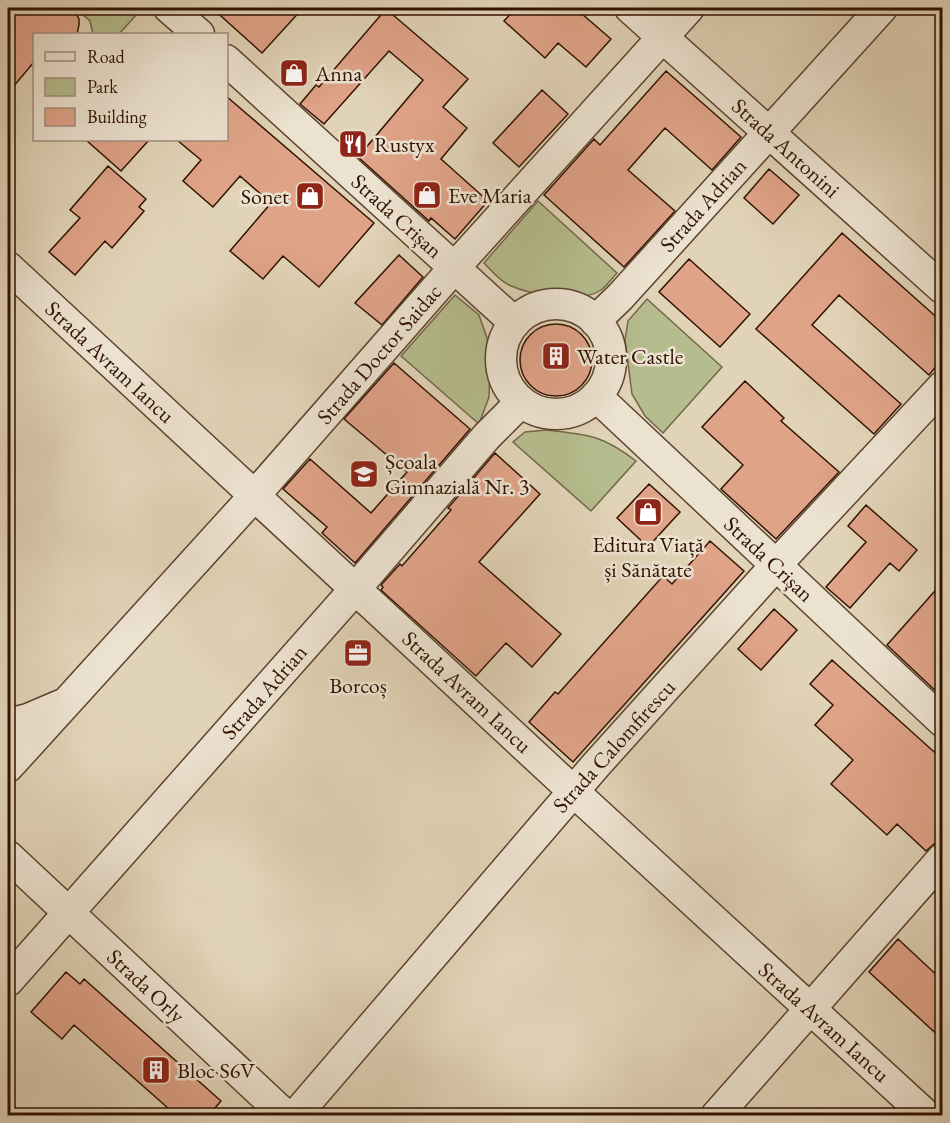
<svg xmlns="http://www.w3.org/2000/svg" width="950" height="1123" font-family="'EB Garamond',serif">
  <style>
    .green { fill: #b5bc8d; stroke: #736748; stroke-width: 1.5 }
    .building { fill: #dfa388; stroke: #311202; stroke-width: 1.5 }
    .lines { fill: none; stroke-linecap: round; stroke-linejoin: round }
    .minor-casing { stroke: #5d422f; stroke-width: 33 }
    .minor { stroke: #ece2d0; stroke-width: 30 }
    .labels { text-anchor: middle; dominant-baseline: central; stroke-width: 5; stroke-linejoin: round; paint-order: stroke }
    .poi-label { font-size: 22px; fill: #311202; stroke: #ece2d0; text-anchor: start }
    .street-label { font-size: 22px; fill: #311202; stroke: #ece2d0 }
  </style>
  <rect width="100%" height="100%" fill="#e1d3b7"/>
  <filter id="stains"><feTurbulence type="fractalNoise" baseFrequency=".00333" numOctaves="4"/><feColorMatrix values="0 0 0 0 .2 0 0 0 0 .09 0 0 0 0 .02 0 0 0 .5 -.17"/></filter>
  <radialGradient id="worn" r=".72"><stop offset=".6" stop-color="#630" stop-opacity="0"/><stop offset="1" stop-color="#630" stop-opacity=".3"/></radialGradient>
  <!-- green -->
  <path class="green" d="M75 8H130L137 14 119 34H93L90 21Z
    M538 201 617 273C612 278 607 286 601 290 581 304 530 295 509 285 500 281 491 270 484 263Z
    M455 295 479 315 487 338 490 364 489 397 479 424 401 356Z
    M647 299 722 367 663 433 645 416 632 394 625 340 628 321Z
    M546 430C588 435 601 434 636 461L591 511 513 442 525 432Z"/>
  <!-- building -->
  <path class="building" d="M8 8H68L75 12 79 19V25L77 34H34V62L8 93Z
    M212 8H303L262 53Z
    M516 8H575L611 39 586 67 558 43 545 58 504 21Z
    M386 9 468 79 443 107 467 128 441 159 488 201 455 239 431 218 429 221 358 157 423 80 389 51 324 124 300 104 316 85 319 87Z
    M666 71 741 137 712 170 665 128 628 170 675 211 624 267 544 195 594 139 600 145Z
    M542 90 568 114 519 167 493 143Z
    M226 96 374 223 319 287 283 256 263 279 230 251 271 203 240 176 213 207 183 181 201 160 177 140H226Z
    M86 140H149L121 171Z
    M108 166 146 199 139 207 144 211 112 248 105 241 75 275 49 252 80 218 70 210Z
    M769 169 799 195 773 224 744 198Z
    M842 233 942 322V359L929 375 839 295 812 325 901 404 874 434 756 329Z
    M399 255 423 277 382 325 355 303Z
    M689 259 750 314 720 347 659 292Z
    M520 360a36 36 0 1 1 72 0a36 36 0 1 1-72 0Z
    M394 363 470 429 355 563 322 533 327 527 283 489 310 459 371 513 407 472 344 419Z
    M745 381 784 418 781 421 839 472 776 539 721 489 743 465 702 427Z
    M495 453 540 494 479 562 561 634 532 667 506 643 476 676 381 590 383 587 381 585 400 564 402 566 451 510 448 508Z
    M649 484 680 512 648 547 617 518Z
    M866 505 917 550 899 571 890 563 850 608 826 587 866 542 848 526Z
    M710 541 744 571 573 762 529 722 555 692 558 694 663 576 672 584Z
    M942 583V697L887 645Z
    M774 609 797 630 761 670 738 649Z
    M832 660 942 759V837L926 851 897 824 887 835 831 784 853 760 815 725 833 705 810 684Z
    M898 939 942 980V1039L869 972Z
    M66 972 80 984 84 979 221 1101 208 1116H177L74 1025 62 1039 31 1012Z"/>
  <g class="lines">
    <!-- minor casing -->
    <g class="minor-casing">
      <path id="minor" d="M169 8 199 34
        M630 8 942 288
        M226 60 515 323
        M8 267 573 791 927 1116
        M501 359a55 55 0 1 1 110 0a55 55 0 1 1-110 0Z
        M595 321 620 297 882 8
        M596 396 942 721
        M8 724 28 719 61 705
        M8 767 255 495 454 268 689 8
        M8 856 286 1116
        M8 981 356 588 487 436 521 402
        M295 1116 596 765 776 565 942 387
        M716 1116 942 859"/>
    </g>
    <!-- minor -->
    <use href="#minor" class="minor"/>
  </g>
  <!-- icons -->
  <defs>
    <g id="shop-square" transform="scale(1.5)"><rect x="-9" y="-9" width="18" height="18" rx="4" fill="#8f2418" stroke="#ece2d0"/><path d="M-5-2.5h2.3a2.7 3.5 0 0 1 5.4 0H5L5.5 6h-11ZM-1.5-2.5h3a1.5 2.3 0 0 0-3 0Z" fill="#fff"/></g>
    <g id="restaurant-square" transform="scale(1.5)"><rect x="-9" y="-9" width="18" height="18" rx="4" fill="#8f2418" stroke="#ece2d0"/><path d="M-5-6h1v4h1v-4h1v4h1v-4h1v5L-1.5 .5V6h-2V.5L-5-1ZM5-6V6H3V1.5H1.5Q1.5-4 5-6Z" fill="#fff"/></g>
    <g id="building-square" transform="scale(1.5)"><rect x="-9" y="-9" width="18" height="18" rx="4" fill="#8f2418" stroke="#ece2d0"/><path d="M-4-6H4V6H1V3H-1V6H-4ZM-2.5-4.3h1.7v1.8h-1.7ZM.8-4.3h1.7v1.8H.8ZM-2.5-1h1.7V.8h-1.7ZM.8-1h1.7V.8H.8Z" fill="#fff"/></g>
    <g id="school-square" transform="scale(1.5)"><rect x="-9" y="-9" width="18" height="18" rx="4" fill="#8f2418" stroke="#ece2d0"/><path d="M0-5L7-2L0 1L-7-2ZM-4 1L0 2.5L4 1V4Q0 6-4 4Z" fill="#fff"/></g>
    <g id="office-square" transform="scale(1.5)"><rect x="-9" y="-9" width="18" height="18" rx="4" fill="#8f2418" stroke="#ece2d0"/><path d="M-6-3h4V-5.5h4V-3h4V5H-6ZM-1-4.5V-3h2v-1.5ZM-6 0V1H6V0Z" fill="#fff"/></g>
  </defs>
  <g fill-rule="evenodd">
    <use href="#shop-square" x="294" y="73"/>
    <use href="#restaurant-square" x="353" y="144"/>
    <use href="#shop-square" x="427" y="195"/>
    <use href="#shop-square" x="310" y="196"/>
    <use href="#building-square" x="556" y="356"/>
    <use href="#school-square" x="364" y="474"/>
    <use href="#shop-square" x="648" y="512"/>
    <use href="#office-square" x="358" y="653"/>
    <use href="#building-square" x="156" y="1070"/>
  </g>
  <g class="labels">
    <!-- poi labels -->
    <g class="poi-label">
      <text x="315" y="73">Anna</text>
      <text x="374" y="144">Rustyx</text>
      <text x="448" y="195">Eve Maria</text>
      <text x="289" y="196" text-anchor="end">Sonet</text>
      <text x="577" y="356">Water Castle</text>
      <text x="385" y="461">Școala<tspan x="385" dy="25">Gimnazială Nr. 3</tspan></text>
      <text x="648" y="544" text-anchor="middle">Editura Viață<tspan x="648" dy="25">și Sănătate</tspan></text>
      <text x="358" y="685" text-anchor="middle">Borcoș</text>
      <text x="177" y="1070">Bloc S6V</text>
    </g>
    <!-- street labels -->
    <g class="street-label">
      <text transform="translate(786 148) rotate(42)">Strada Antonini</text>
      <text transform="translate(703 205) rotate(-48)">Strada Adrian</text>
      <text transform="translate(397 216) rotate(42)">Strada Crișan</text>
      <text transform="translate(379 354) rotate(-49)">Strada Doctor Saidac</text>
      <text transform="translate(110 362) rotate(43)">Strada Avram Iancu</text>
      <text transform="translate(769 559) rotate(43)">Strada Crișan</text>
      <text transform="translate(264 692) rotate(-49)">Strada Adrian</text>
      <text transform="translate(467 692) rotate(43)">Strada Avram Iancu</text>
      <text transform="translate(614 746) rotate(-48)">Strada Calomfirescu</text>
      <text transform="translate(146 986) rotate(43)">Strada Orly</text>
      <text transform="translate(824 1022) rotate(42)">Strada Avram Iancu</text>
    </g>
  </g>
  <!-- margin -->
  <rect width="950" height="1123" fill="none" stroke="#e1d3b7" stroke-width="30"/>
  <rect x="9" y="9" width="932" height="1105" fill="none" stroke="#311202" stroke-width="3"/>
  <rect x="15" y="15" width="920" height="1093" fill="none" stroke="#311202" stroke-width="1.5"/>
  <!-- legend -->
  <rect x="33" y="33" width="195" height="108" fill="#ece2d0" stroke="#a18f7e" stroke-width="1.5"/>
  <rect x="45" y="52" width="30" height="9" fill="#ece2d0" stroke="#a18f7e" stroke-width="1.5"/>
  <text x="87" y="63" font-size="18" fill="#311202">Road</text>
  <rect x="45" y="78" width="30" height="18" fill="#b5bc8d" stroke="#a18f7e" stroke-width="1.5"/>
  <text x="87" y="93" font-size="18" fill="#311202">Park</text>
  <rect x="45" y="108" width="30" height="18" fill="#dfa388" stroke="#a18f7e" stroke-width="1.5"/>
  <text x="87" y="123" font-size="18" fill="#311202">Building</text>
  <rect width="100%" height="100%" filter="url(#stains)"/>
  <rect width="100%" height="100%" fill="url(#worn)"/>
</svg>
